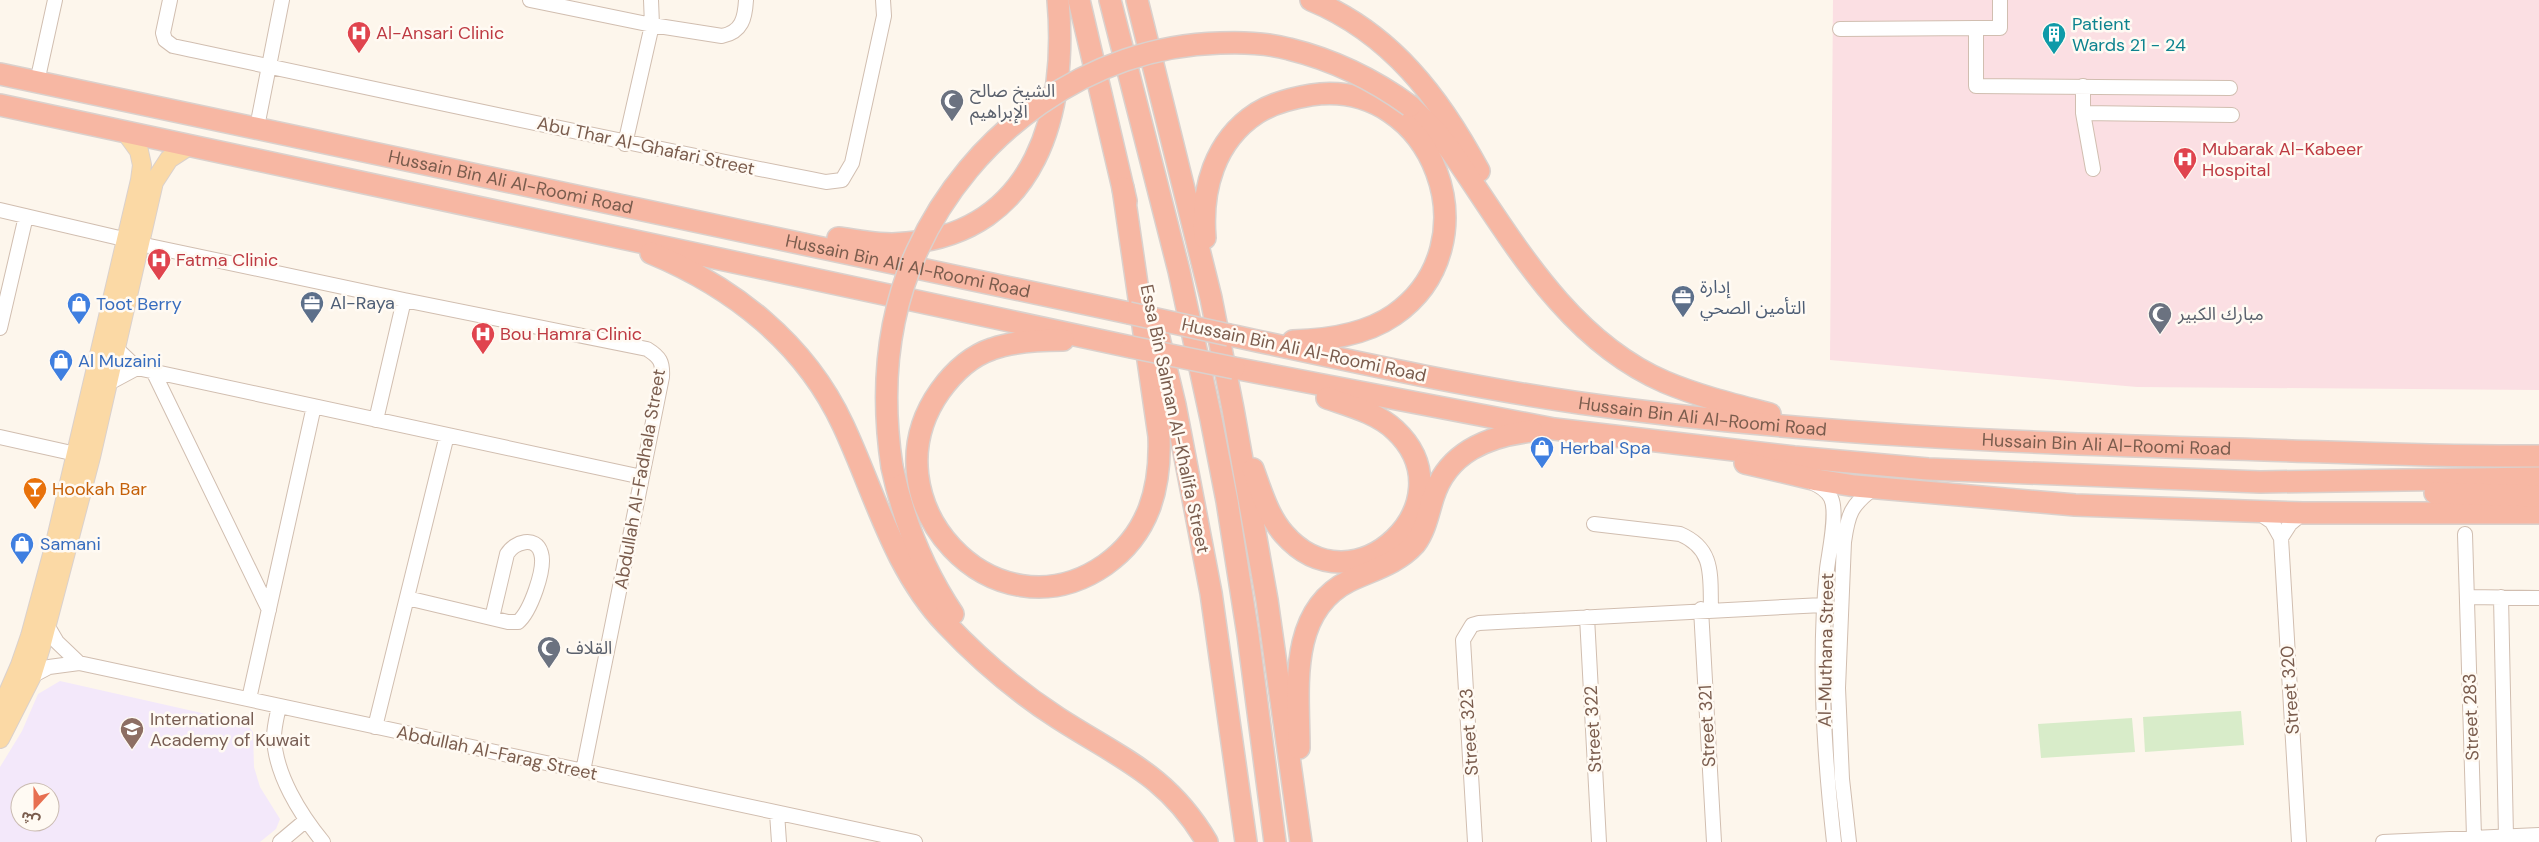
<svg xmlns="http://www.w3.org/2000/svg" width="2539" height="842" font-family="'DM Sans','Noto Sans Arabic',sans-serif">
  <style>
    .education { fill: #f3e8fa; fill-rule: evenodd }
    .medical { fill: #fbdfe3 }
    .green { fill: #d8ecc9 }
    .lines { fill: none; stroke-linecap: round; stroke-linejoin: round }
    .minor-casing { stroke: #d1beb0; stroke-width: 16 }
    .major-casing { stroke: #dad1cd; stroke-width: 20 }
    .highway-casing { stroke: #dad1cd; stroke-width: 24 }
    .minor { stroke: #fff; stroke-width: 14 }
    .major { stroke: #fbd9a5; stroke-width: 18 }
    .highway { stroke: #f7b7a3; stroke-width: 21 }
    .highway-bridge-casing { stroke: #dad1cd; stroke-width: 24; stroke-linecap: butt }
    .highway-bridge { stroke: #f7b7a3; stroke-width: 21 }
    .labels { text-anchor: middle; dominant-baseline: central; stroke-width: 5; stroke-linejoin: round; paint-order: stroke }
    .culture-label { font-size: 18px; fill: #0d838f; stroke: #fffaf3; text-anchor: start }
    .health-label { font-size: 18px; fill: #be3a42; stroke: #fffaf3; text-anchor: start }
    .worship-label { font-size: 18px; fill: #5b616d; stroke: #fffaf3; text-anchor: start }
    .street-label { font-size: 18px; fill: #7a5c4d; stroke: #fffaf3 }
    .service-label { font-size: 18px; fill: #4e5e75; stroke: #fffaf3; text-anchor: start }
    .shop-label { font-size: 18px; fill: #366cbe; stroke: #fffaf3; text-anchor: start }
    .food-label { font-size: 18px; fill: #c56008; stroke: #fffaf3; text-anchor: start }
    .education-label { font-size: 18px; fill: #785e54; stroke: #fffaf3; text-anchor: start }
  </style>
  <rect width="100%" height="100%" fill="#fdf6ec"/>
  <!-- education -->
  <path class="education" d="M60 681 246 723 253 732 254 767 260 787 280 819 276 829 260 842H0V767L22 731 38 694ZM20 792H50V822H20Z"/>
  <!-- medical -->
  <path class="medical" d="M1833 0H2539V390L2137 387 1830 360Z"/>
  <!-- green -->
  <path class="green" d="M2241 711 2244 745 2145 752 2143 717Z
    M2132 718 2135 752 2041 758 2038 724Z"/>
  <g class="lines">
    <!-- minor casing -->
    <g class="minor-casing">
      <path id="minor" d="M170 0 163 33 165 40 173 46C390 92 608 140 826 182L842 180 852 163 884 16 883 0
        M530 0 652 25 722 36C742 32 745 18 746 0
        M2000 0V28H1976V86L2230 88
        M1840 29 1976 28
        M37 82 55 0
        M2083 86V113L2093 169
        M2083 113 2232 115
        M257 127 282 0
        M625 144 652 25 651 0
        M0 210 128 240
        M140 244 404 300 647 349C660 357 663 362 662 377L583 771
        M0 328 26 216
        M116 348 137 368 642 477
        M153 371 269 610
        M109 383 137 368
        M376 420 404 300
        M0 437 85 456
        M1811 482C1818 485 1827 490 1831 498 1838 513 1829 552 1827 569 1818 660 1824 752 1834 842
        M2259 513 2272 522 2281 538 2299 842
        M1594 524 1680 534C1715 549 1710 576 1711 609
        M2465 534 2474 837
        M2281 538 2290 524 2303 513
        M2467 597 2539 598
        M2501 597 2506 836
        M407 598 508 622H518C530 612 546 569 541 553 536 535 514 542 507 554L492 618
        M1701 609 1714 842
        M1587 617 1599 842
        M47 625 57 642 79 663
        M32 676 49 667 79 663 915 842
        M249 699 314 406
        M279 706C277 716 274 727 274 737 275 774 300 814 323 842
        M375 727 447 435
        M777 813 779 842
        M280 842 305 821
        M1475 842 1463 640 1472 625 1479 623 1823 605
        M1849 842 1842 779 1838 688 1844 542C1848 514 1851 505 1874 488
        M2383 842 2539 835"/>
    </g>
    <!-- major casing -->
    <g class="major-casing">
      <path id="major" d="M0 711 20 665 30 636 54 547 140 180 142 165 139 151 126 133
        M0 739 32 676 41 647 91 457 154 182 169 159 189 146"/>
    </g>
    <!-- highway casing -->
    <g class="highway-casing">
      <g id="highway">
        <path d="M1079 0 1126 201"/>
        <path d="M1110 0 1179 271 1211 419 1227 501 1248 635 1275 842"/>
        <path d="M1137 0 1211 298 1233 409 1267 600 1301 842"/>
        <path d="M1311 0C1391 33 1440 98 1479 171"/>
        <path id="s1" d="M0 74 1129 313"/>
        <path d="M0 105 1131 347"/>
        <path d="M1410 106 1437 133 1451 151C1510 236 1565 339 1665 382 1698 396 1735 405 1770 414"/>
        <path d="M838 238C861 241 884 246 907 243 1037 231 1068 111 1058 0"/>
        <path d="M1205 238C1201 190 1214 141 1257 113 1273 103 1293 98 1311 95 1434 77 1495 245 1394 315 1365 335 1328 340 1293 341"/>
        <path d="M651 253C733 287 805 343 843 425 875 493 893 568 946 624 979 659 1018 692 1058 718 1120 758 1168 775 1207 842"/>
        <path id="s2" d="M1229 335C1346 360 1462 386 1580 403 1797 434 2016 443 2234 449 2336 452 2437 457 2539 456"/>
        <path d="M1159 338 1175 405 1211 593 1246 842"/>
        <path d="M1063 340C1040 340 1014 341 992 349 971 356 953 373 940 391 863 500 994 642 1105 565 1149 534 1161 488 1159 436L1123 188"/>
        <path d="M1234 368 1554 429 1794 457 1928 469 2260 482 2539 478"/>
        <path d="M1745 463 1817 480 1855 486 2075 505 2303 513H2539"/>
        <path d="M892 467C903 519 923 569 953 614"/>
        <path d="M1253 469C1261 491 1268 516 1284 534 1355 615 1471 501 1395 430 1377 413 1350 406 1327 398"/>
        <path d="M2435 493 2539 496"/>
        <path d="M1299 748C1299 691 1287 612 1349 581 1372 570 1397 564 1415 544 1425 531 1428 514 1433 498 1447 452 1488 436 1532 431"/>
      </g>
    </g>
    <!-- minor -->
    <use href="#minor" class="minor"/>
    <!-- major -->
    <use href="#major" class="major"/>
    <!-- highway -->
    <use href="#highway" class="highway"/>
    <!-- highway-bridge casing -->
    <g class="highway-bridge-casing">
      <path id="highway-bridge" d="M1129 313 1229 335
        M1131 347 1234 368
        M892 467C881 394 886 319 917 251 970 133 1090 46 1220 43 1243 42 1267 43 1289 49 1334 60 1373 79 1410 106"/>
    </g>
    <!-- highway-bridge -->
    <use href="#highway-bridge" class="highway-bridge"/>
  </g>
  <!-- icons -->
  <defs>
    <g id="hospital-pin" transform="scale(1.25)"><path d="M0 17L-7.5 6A9.5 9.5 0 1 1 7.5 6Z" fill="#e0444e" stroke="#fffaf3"/><path d="M-5-5h3v3.5h4V-5h3V5h-3V1.5h-4V5h-3Z" fill="#fff"/></g>
    <g id="building-pin" transform="scale(1.25)"><path d="M0 17L-7.5 6A9.5 9.5 0 1 1 7.5 6Z" fill="#0f9aa8" stroke="#fffaf3"/><path d="M-4-6H4V6H1V3H-1V6H-4ZM-2.5-4.3h1.7v1.8h-1.7ZM.8-4.3h1.7v1.8H.8ZM-2.5-1h1.7V.8h-1.7ZM.8-1h1.7V.8H.8Z" fill="#fff"/></g>
    <g id="mosque-pin" transform="scale(1.25)"><path d="M0 17L-7.5 6A9.5 9.5 0 1 1 7.5 6Z" fill="#6b7280" stroke="#fffaf3"/><path d="M3.5-4.9A6 6 0 1 0 3.5 4.9A5 5 0 1 1 3.5-4.9Z" fill="#fff"/></g>
    <g id="office-pin" transform="scale(1.25)"><path d="M0 17L-7.5 6A9.5 9.5 0 1 1 7.5 6Z" fill="#5c6f8a" stroke="#fffaf3"/><path d="M-6-3h4V-5.5h4V-3h4V5H-6ZM-1-4.5V-3h2v-1.5ZM-6 0V1H6V0Z" fill="#fff"/></g>
    <g id="shop-pin" transform="scale(1.25)"><path d="M0 17L-7.5 6A9.5 9.5 0 1 1 7.5 6Z" fill="#3f7fe0" stroke="#fffaf3"/><path d="M-5-2.5h2.3a2.7 3.5 0 0 1 5.4 0H5L5.5 6h-11ZM-1.5-2.5h3a1.5 2.3 0 0 0-3 0Z" fill="#fff"/></g>
    <g id="bar-pin" transform="scale(1.25)"><path d="M0 17L-7.5 6A9.5 9.5 0 1 1 7.5 6Z" fill="#e8710a" stroke="#fffaf3"/><path d="M-6-5H6L.8 .8V4.5H3.5V6h-7V4.5H-.8V.8Z" fill="#fff"/></g>
    <g id="school-pin" transform="scale(1.25)"><path d="M0 17L-7.5 6A9.5 9.5 0 1 1 7.5 6Z" fill="#8d6e63" stroke="#fffaf3"/><path d="M0-5L7-2L0 1L-7-2ZM-4 1L0 2.5L4 1V4Q0 6-4 4Z" fill="#fff"/></g>
  </defs>
  <g fill-rule="evenodd">
    <use href="#hospital-pin" x="359" y="33"/>
    <use href="#building-pin" x="2054" y="34"/>
    <use href="#mosque-pin" x="952" y="101"/>
    <use href="#hospital-pin" x="2185" y="159"/>
    <use href="#hospital-pin" x="159" y="260"/>
    <use href="#office-pin" x="1683" y="297"/>
    <use href="#office-pin" x="312" y="303"/>
    <use href="#shop-pin" x="79" y="304"/>
    <use href="#mosque-pin" x="2160" y="314"/>
    <use href="#hospital-pin" x="483" y="334"/>
    <use href="#shop-pin" x="61" y="361"/>
    <use href="#shop-pin" x="1542" y="448"/>
    <use href="#bar-pin" x="35" y="489"/>
    <use href="#shop-pin" x="22" y="544"/>
    <use href="#mosque-pin" x="549" y="648"/>
    <use href="#school-pin" x="132" y="729"/>
  </g>
  <g class="labels">
    <!-- culture labels -->
    <g class="culture-label">
      <text x="2072" y="24">Patient<tspan x="2072" dy="21">Wards 21 - 24</tspan></text>
    </g>
    <!-- health labels -->
    <g class="health-label">
      <text x="376" y="33">Al-Ansari Clinic</text>
      <text x="2202" y="149">Mubarak Al-Kabeer<tspan x="2202" dy="21">Hospital</tspan></text>
      <text x="176" y="260">Fatma Clinic</text>
      <text x="500" y="334">Bou Hamra Clinic</text>
    </g>
    <!-- worship labels -->
    <g class="worship-label">
      <text x="970" y="91">الشيخ صالح<tspan x="970" dy="21">الإبراهيم</tspan></text>
      <text x="2178" y="314">مبارك الكبير</text>
      <text x="566" y="648">القلاف</text>
    </g>
    <!-- street labels -->
    <g class="street-label">
      <text transform="translate(646 146) rotate(12)">Abu Thar Al-Ghafari Street</text>
      <text stroke="none"><textPath href="#s1" startOffset="522">Hussain Bin Ali Al-Roomi Road</textPath></text>
      <text stroke="none"><textPath href="#s1" startOffset="928">Hussain Bin Ali Al-Roomi Road</textPath></text>
      <text transform="translate(1304 350) rotate(12)">Hussain Bin Ali Al-Roomi Road</text>
      <text stroke="none"><textPath href="#s2" startOffset="481">Hussain Bin Ali Al-Roomi Road</textPath></text>
      <text transform="translate(1175 419) rotate(78)">Essa Bin Salman Al-Khalifa Street</text>
      <text stroke="none"><textPath href="#s2" startOffset="886">Hussain Bin Ali Al-Roomi Road</textPath></text>
      <text transform="translate(640 479) rotate(-80)">Abdullah Al-Fadhala Street</text>
      <text transform="translate(1826 650) rotate(-89)">Al-Muthana Street</text>
      <text transform="translate(2290 690) rotate(-94)">Street 320</text>
      <text transform="translate(2471 717) rotate(-92)">Street 283</text>
      <text transform="translate(1707 726) rotate(-93)">Street 321</text>
      <text transform="translate(1593 729) rotate(-93)">Street 322</text>
      <text transform="translate(1469 732) rotate(-94)">Street 323</text>
      <text transform="translate(497 753) rotate(12)">Abdullah Al-Farag Street</text>
    </g>
    <!-- service labels -->
    <g class="service-label">
      <text x="1700" y="287">إدارة<tspan x="1700" dy="21">التأمين الصحي</tspan></text>
      <text x="330" y="303">Al-Raya</text>
    </g>
    <!-- shop labels -->
    <g class="shop-label">
      <text x="96" y="304">Toot Berry</text>
      <text x="78" y="361">Al Muzaini</text>
      <text x="1560" y="448">Herbal Spa</text>
      <text x="40" y="544">Samani</text>
    </g>
    <!-- food labels -->
    <g class="food-label">
      <text x="52" y="489">Hookah Bar</text>
    </g>
    <!-- education labels -->
    <g class="education-label">
      <text x="150" y="719">International<tspan x="150" dy="21">Academy of Kuwait</tspan></text>
    </g>
  </g>
  <!-- north arrow -->
  <g transform="translate(35 807) rotate(201)"><circle r="24" fill="#fffaf3" stroke="#cabbb1"/>
  <path d="M0-4L9 19L0 12L-9 19Z" fill="#e76f51"/>
  <text y="-8" font-size="14" font-weight="bold" text-anchor="middle" fill="#7a5c4d">ش</text>
  </g>
</svg>
